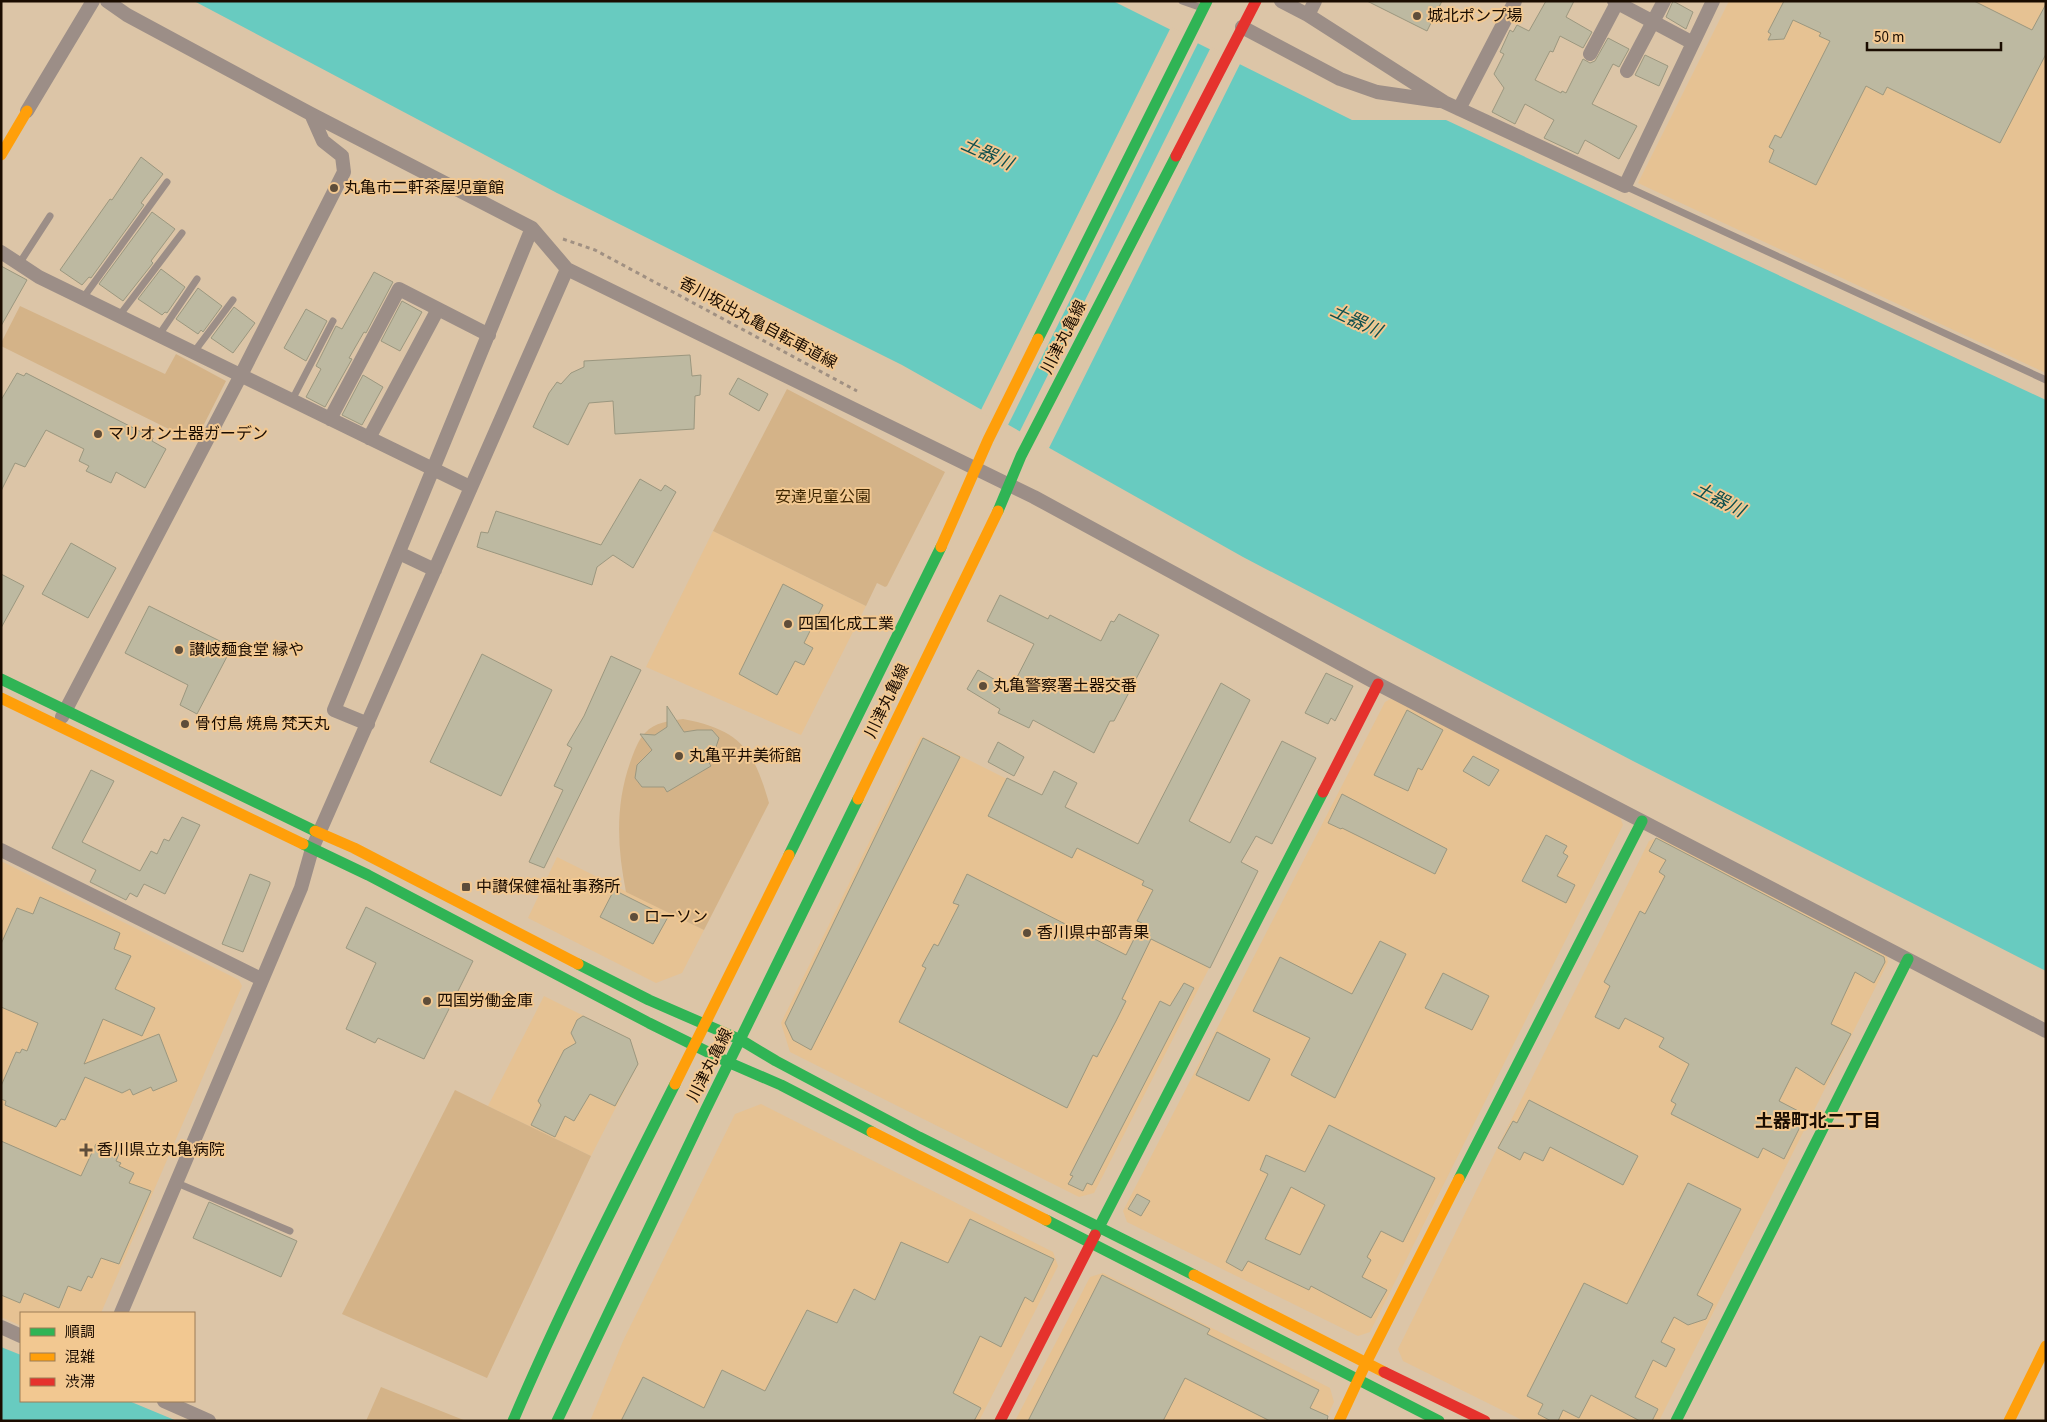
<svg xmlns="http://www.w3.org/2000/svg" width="2047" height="1422" font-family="'Source Sans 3','Noto Sans JP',sans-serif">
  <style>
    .built { fill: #e6c293 }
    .green { fill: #d4b388 }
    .water { fill: #68cbc0 }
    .pier { fill: #dcc5a7 }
    .building { fill: #bdb9a1; stroke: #9b977f; fill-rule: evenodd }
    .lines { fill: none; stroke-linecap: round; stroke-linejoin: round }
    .path { stroke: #a09082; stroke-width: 3; stroke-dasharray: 4 4; stroke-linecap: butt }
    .lane { stroke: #9c8e87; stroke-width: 7 }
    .street { stroke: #9c8e87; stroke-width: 14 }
    .fast { stroke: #30b455; stroke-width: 11 }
    .slow { stroke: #ff9f0a; stroke-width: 11 }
    .jam { stroke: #e5322d; stroke-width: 11 }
    .poi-dot { fill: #5e4d3a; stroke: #f2c891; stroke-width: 2 }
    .labels { text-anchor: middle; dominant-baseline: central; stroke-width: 4; stroke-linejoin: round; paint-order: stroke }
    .poi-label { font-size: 16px; fill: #1a0c00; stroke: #f2c891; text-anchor: start }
    .street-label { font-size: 16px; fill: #1a0c00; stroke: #f2c891 }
    .park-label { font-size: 16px; fill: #3f2702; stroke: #f2c891 }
    .water-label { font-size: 18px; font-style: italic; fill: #0e4e4d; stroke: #f2c891 }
    .neighbourhood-label { font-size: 18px; font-weight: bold; fill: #1a0c00; stroke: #f2c891 }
  </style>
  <rect width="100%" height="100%" fill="#dcc5a7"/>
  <!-- built -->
  <path class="built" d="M1729 1H2046V373L1638 183Z
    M713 531 866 606 801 735 646 667Z
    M1392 698 1620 817 1623 825 1370 1332 1358 1336 1127 1222 1123 1211 1385 702Z
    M921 736 1245 898 1094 1193 1079 1197 790 1052 781 1023Z
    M1659 837 1886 952 1888 962 1659 1421H1524L1403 1361 1398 1349 1649 841Z
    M557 857 704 930 682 973 656 983 528 918Z
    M1 861 239 980 242 986 101 1313H21V1326L1 1317Z
    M544 996 630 1039 638 1064 591 1156 488 1106Z
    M761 1104 1053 1252 1058 1266 979 1421H590L623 1341 735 1114Z
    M1103 1273 1330 1388 1334 1402 1325 1421H1015L1090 1277Z"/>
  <!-- green -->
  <path class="green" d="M20 306 165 374 176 354 226 381 195 442 1 346V343Z
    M787 389 945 472 887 586 885 587 877 583 866 606 713 531Z
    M683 719C740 730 753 748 769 803L704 930 626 892C617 847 615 804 631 760 634 752 638 740 645 733 655 722 669 721 683 719Z
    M455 1090 591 1156 487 1378 342 1314Z
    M381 1387 466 1421H366Z"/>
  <!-- water -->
  <path class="water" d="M194 1H1113L1352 120H1446L2046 400V971L1633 761 1243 557 902 365 557 193Z
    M1 1347 21 1355V1401H129L177 1421H1Z"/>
  <!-- pier -->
  <path class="pier" d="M1171 27 1199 41 1007 427 980 412Z
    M1211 47 1241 62 1048 450 1019 433Z"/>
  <!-- building -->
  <path class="building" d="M1367 1H1442L1427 31Z
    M1546 1H1574L1566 17 1592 32 1583 48 1560 36 1553 52 1550 51 1535 80 1561 93 1562 91 1566 93 1583 59 1590 63 1595 61 1608 38 1629 49 1619 67 1613 64 1592 104 1637 126 1619 159 1585 140 1578 154 1544 138 1554 120 1525 104 1515 124 1492 112 1504 88 1494 74 1504 54 1500 52 1510 30 1513 32 1517 25 1529 31Z
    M1673 1 1693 12 1686 29 1666 17Z
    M1784 1H1974L2032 30 2046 4V54L2000 143 1887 87 1883 95 1866 86 1816 185 1769 162 1774 150 1769 147 1775 135 1781 138 1830 41 1819 36 1821 33 1793 20 1784 39 1768 40 1771 34 1768 32Z
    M1645 55 1668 66 1659 86 1635 75Z
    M141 157 163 174 141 203 144 205 91 278 89 277 82 285 60 270 110 199 112 200Z
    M152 212 175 229 151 261 153 263 123 301 99 284Z
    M1 266 27 280 1 326Z
    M161 269 185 287 167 313 165 312 162 315 138 299Z
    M374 272 393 282 366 333 364 332 349 358 352 359 325 407 306 397 321 369 316 366 336 326 342 329Z
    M198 288 222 306 203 332 201 330 198 334 176 319Z
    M402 301 422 312 400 351 381 341Z
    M234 307 255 323 233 353 211 338Z
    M306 309 327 321 306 361 284 348Z
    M690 355 692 376 701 375 700 395 695 396 694 429 615 434 613 401 589 403 568 445 533 427 549 393 557 382 561 384 571 373 584 367V361Z
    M17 373 24 376 26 373 153 438 152 441 166 449 145 488 116 472 111 483 86 471 89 466 79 461 84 449 46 430 25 467 15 463 1 491V400Z
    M363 375 383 387 362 425 342 415Z
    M738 378 768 394 759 411 729 394Z
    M640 479 661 491 665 485 676 492 633 568 613 555 597 567 592 585 477 547 481 532 488 533 496 511 601 545Z
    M71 543 116 568 88 618 42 594Z
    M1 574 24 586 1 628Z
    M783 584 823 605 804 643 813 648 804 665 795 661 777 695 739 674Z
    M1000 595 1048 619 1050 615 1101 641 1111 621 1114 622 1119 614 1159 635 1114 721H1110L1094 753 1033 720 1029 728 998 713 1000 709 967 689 978 670 1011 689 1034 644 987 621Z
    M149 606 232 647 197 714 180 705 188 685 125 653Z
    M482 654 552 690 501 796 430 762Z
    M611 656 641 670 544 868 529 862 563 790 554 786 572 748 567 745 584 716Z
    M1326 673 1353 686 1335 721 1331 718 1328 724 1305 713Z
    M1221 683 1250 700 1189 821 1230 843 1282 741 1316 758 1272 844 1256 836 1241 862 1258 871 1210 968 1151 939 1122 999 1126 1001 1116 1021 1097 1057 1093 1055 1067 1108 899 1022 926 968 922 966 934 944 938 946 959 905 953 903 967 874 1126 955 1142 923 1137 921 1153 890 1142 885 1144 881 1077 848 1072 858 988 816 1007 778 1042 795 1054 771 1077 783 1065 807 1138 844Z
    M667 706 684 732 697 730H712L719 738 714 753 708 761 711 766 667 792 664 787H642L635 778 637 765 652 750 640 734 655 735 667 727Z
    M1407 710 1443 730 1422 770 1418 768 1408 791 1374 775Z
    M923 738 960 757 811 1050 793 1040 785 1023Z
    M998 742 1024 757 1014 776 988 762Z
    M1473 756 1499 770 1489 786 1463 771Z
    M91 770 114 781 82 842 140 871 151 851 157 854 164 839 169 841 182 817 200 825 165 894 144 884 137 897 130 893 126 900 90 882 96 870 52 848Z
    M1342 794 1447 849 1435 874 1342 828 1341 829 1328 823Z
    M1546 835 1567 846 1563 853 1568 856 1557 876 1575 885 1566 903 1522 881Z
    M1656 838 1884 957 1885 962 1874 983 1855 972 1831 1024 1851 1034 1824 1085 1796 1067 1779 1101 1806 1115 1784 1159 1763 1148 1758 1158 1671 1114 1676 1104 1671 1101 1689 1064 1659 1047 1664 1038 1625 1018 1619 1029 1595 1017 1610 986 1604 982 1640 911 1645 914 1665 876 1659 872 1666 860 1649 851Z
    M250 874 270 882V884L243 952 222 944Z
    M614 890 668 917 653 944 600 917Z
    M40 897 120 933 114 949 131 956 115 989 155 1008 142 1036 103 1019 84 1064 159 1034 177 1081 153 1091 151 1087 133 1095 130 1089 122 1093 85 1077 65 1120 61 1119 56 1127 5 1105 6 1101 1 1099V1086L16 1052 20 1053 22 1049 27 1051 38 1023 1 1007V944L17 908 33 914Z
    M366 907 473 961 424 1059 378 1038 375 1043 346 1029 376 963 346 948Z
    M1380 941 1406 954 1335 1098 1291 1075 1310 1038 1253 1011 1280 957 1352 994Z
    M1443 973 1489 996 1472 1030 1425 1008Z
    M1184 983 1194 988 1092 1185 1087 1183 1083 1191 1068 1184 1073 1176 1070 1175 1160 1001 1170 1006Z
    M583 1016 630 1039 638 1064 615 1106 590 1094 574 1121 565 1116 555 1137 531 1125 541 1105 538 1101 564 1050 576 1043 571 1033 577 1020Z
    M1217 1032 1270 1059 1249 1101 1196 1075Z
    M1529 1100 1638 1156 1623 1185 1550 1147 1543 1161 1524 1152 1520 1160 1498 1148 1513 1121 1517 1123Z
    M1329 1125 1435 1178 1403 1242 1381 1231 1367 1257 1371 1260 1362 1277 1387 1290 1371 1318 1311 1286 1309 1290 1248 1261 1242 1271 1226 1262 1268 1174 1260 1170 1266 1155 1305 1172ZM1291 1187 1325 1205 1300 1255 1265 1239Z
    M1 1141 81 1176 96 1144 119 1154 116 1161 121 1163 119 1166 134 1173 129 1183 151 1191 119 1264 101 1258 92 1278 88 1276 81 1291 68 1286 59 1308 24 1293 20 1303 1 1295Z
    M1688 1183 1741 1209 1697 1295 1713 1304 1706 1319 1688 1325 1674 1317 1661 1342 1675 1349 1666 1367 1653 1360 1635 1397 1658 1409 1652 1421H1640L1591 1395 1579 1418 1563 1410 1558 1421H1551L1538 1414 1543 1404 1527 1396 1584 1283 1627 1304Z
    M1137 1194 1150 1201 1141 1216 1128 1209Z
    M209 1202 297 1241 281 1277 193 1238Z
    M970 1219 1054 1259 1033 1302 1025 1297 1001 1347 980 1336 953 1393 981 1408 974 1421H621L643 1377 704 1408 722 1370 765 1391 807 1310 837 1323 854 1289 875 1300 901 1242 948 1263Z
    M1102 1275 1210 1329 1207 1334 1319 1390 1310 1408 1328 1416 1327 1421H1270L1185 1378 1163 1421H1028Z"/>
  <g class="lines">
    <!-- path -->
    <path class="path" d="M563 239 595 250 857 391"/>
    <!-- lane -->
    <path class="lane" d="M1182 1 1202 8
      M1625 186 2046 380
      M19 264 50 216
      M83 298 167 182
      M119 316 182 233
      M159 335 197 279
      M194 352 233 300
      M292 400 333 321
      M177 1183 290 1231"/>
    <!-- street -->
    <path class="street" d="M107 1 127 15 311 114 532 228 567 269 1034 497 1378 684 2046 1031
      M1281 1 1308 15 1444 102 1625 186 1713 1
      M1614 1 1693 43
      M1308 15 1315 1
      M1242 27 1340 79 1377 92 1439 101
      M1590 54 1618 1
      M1627 71 1664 1
      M1459 109 1515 1
      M27 111 93 1
      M1 252 39 277 470 487
      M330 419 399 289 489 335
      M369 438 438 309
      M399 553 435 570
      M62 717 241 375 344 172 342 156 323 141 311 114
      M368 724 334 710 532 228
      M1 850 261 979
      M121 1313 301 888 312 849 567 269
      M1 1327 21 1336
      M164 1401 209 1421"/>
    <!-- fast -->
    <path class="fast" d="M1038 339 1207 1
      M998 511 1021 456 1176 156
      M1 679 315 831
      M303 844 368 875 649 1023 730 1063 781 1085 872 1132
      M789 855 941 547
      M578 964 649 1000 741 1040 776 1061 919 1137 1194 1275
      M1459 1179 1642 821
      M1046 1220 1439 1421
      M1095 1235 1323 792
      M513 1421C562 1306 619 1195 675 1084
      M557 1421 705 1111 858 799
      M1676 1421 1908 959"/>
    <!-- slow -->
    <path class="slow" d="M1 155 27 111
      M941 547 988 440 1038 339
      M1 698 303 844
      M858 799 998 511
      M315 831 354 848 578 964
      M675 1084 789 855
      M872 1132 1046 1220
      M1194 1275 1384 1372
      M1339 1421 1366 1363 1459 1179
      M2009 1421 2046 1346"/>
    <!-- jam -->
    <path class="jam" d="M1176 156 1256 1
      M1323 792 1378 684
      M1384 1372 1485 1421
      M1000 1421 1095 1235"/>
  </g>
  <!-- markers -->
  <g class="poi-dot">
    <circle cx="1417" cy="16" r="5"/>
    <circle cx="334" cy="188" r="5"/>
    <circle cx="98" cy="434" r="5"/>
    <circle cx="788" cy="624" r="5"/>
    <circle cx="179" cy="650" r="5"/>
    <circle cx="983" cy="686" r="5"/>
    <circle cx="185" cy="724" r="5"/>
    <circle cx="679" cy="756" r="5"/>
    <rect x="461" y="882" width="10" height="10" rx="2.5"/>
    <circle cx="634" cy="917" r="5"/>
    <circle cx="1027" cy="933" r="5"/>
    <circle cx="427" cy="1001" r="5"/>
    <path d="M83.5 1142.5h5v5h5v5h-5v5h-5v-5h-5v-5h5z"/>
  </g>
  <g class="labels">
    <!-- poi labels -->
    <g class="poi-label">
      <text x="1427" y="16">城北ポンプ場</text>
      <text x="344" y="188">丸亀市二軒茶屋児童館</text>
      <text x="108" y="434">マリオン土器ガーデン</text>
      <text x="798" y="624">四国化成工業</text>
      <text x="189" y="650">讃岐麺食堂 縁や</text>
      <text x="993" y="686">丸亀警察署土器交番</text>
      <text x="195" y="724">骨付鳥 焼鳥 梵天丸</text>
      <text x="689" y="756">丸亀平井美術館</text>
      <text x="476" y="887">中讃保健福祉事務所</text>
      <text x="644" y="917">ローソン</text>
      <text x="1037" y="933">香川県中部青果</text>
      <text x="437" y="1001">四国労働金庫</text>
      <text x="97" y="1150">香川県立丸亀病院</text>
    </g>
    <!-- street labels -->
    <g class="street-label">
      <text transform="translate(758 323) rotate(28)">香川坂出丸亀自転車道線</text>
      <text transform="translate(1064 337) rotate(-63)">川津丸亀線</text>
      <text transform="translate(887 701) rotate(-64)">川津丸亀線</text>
      <text transform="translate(710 1065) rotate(-63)">川津丸亀線</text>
    </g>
    <!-- park labels -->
    <g class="park-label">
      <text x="823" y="497">安達児童公園</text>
    </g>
    <!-- water labels -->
    <g class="water-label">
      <text transform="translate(987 154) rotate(24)">土器川</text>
      <text transform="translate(1356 321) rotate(25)">土器川</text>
      <text transform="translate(1719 500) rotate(27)">土器川</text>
    </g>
    <!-- neighbourhood labels -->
    <g class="neighbourhood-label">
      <text x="1818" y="1121">土器町北二丁目</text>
    </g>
  </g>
  <!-- border -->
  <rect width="2047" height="1422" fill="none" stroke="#1a0c00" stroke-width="5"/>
  <!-- legend -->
  <rect x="20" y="1312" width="175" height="90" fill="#f2c891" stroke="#9c7d57"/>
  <rect x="30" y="1328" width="25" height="8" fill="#30b455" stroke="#9c7d57"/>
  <text x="65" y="1337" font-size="15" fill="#1a0c00">順調</text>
  <rect x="30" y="1353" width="25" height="8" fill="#ff9f0a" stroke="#9c7d57"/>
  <text x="65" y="1362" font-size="15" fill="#1a0c00">混雑</text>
  <rect x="30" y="1378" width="25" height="8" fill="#e5322d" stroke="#9c7d57"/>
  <text x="65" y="1387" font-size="15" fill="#1a0c00">渋滞</text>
  <!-- scale -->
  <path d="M1867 42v8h134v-8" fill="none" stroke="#1a0c00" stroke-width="2.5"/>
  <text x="1874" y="42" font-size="15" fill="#1a0c00" stroke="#f2c891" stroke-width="4" paint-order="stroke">50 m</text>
</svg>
